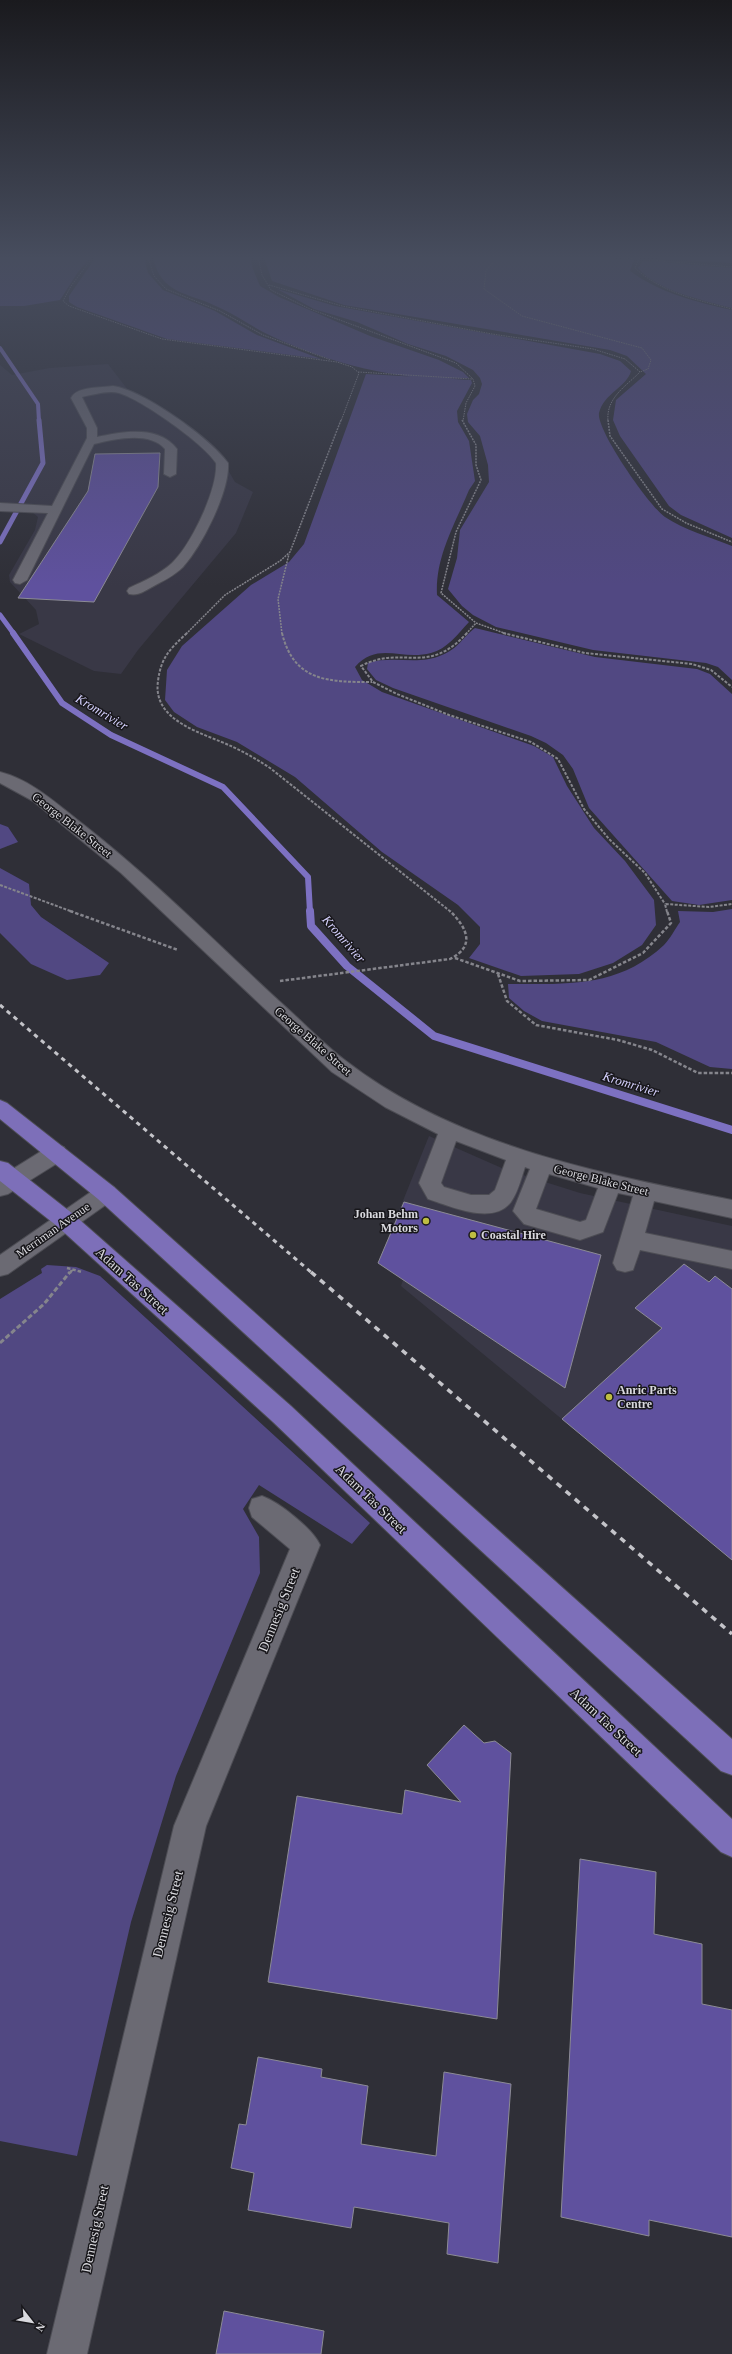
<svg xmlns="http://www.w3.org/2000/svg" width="732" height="2354" font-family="Georgia,serif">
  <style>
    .built { fill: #393846 }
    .green { fill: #514882 }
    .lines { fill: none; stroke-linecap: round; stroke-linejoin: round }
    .stream-far3 { stroke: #7d71c2; stroke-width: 4 }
    .stream-far2 { stroke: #7d71c2; stroke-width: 5 }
    .stream-far1 { stroke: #7d71c2; stroke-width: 6 }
    .stream { stroke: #7d71c2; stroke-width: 8 }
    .building { fill: #5f519e; stroke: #8c8b95 }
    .minor-casing { stroke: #4d4d54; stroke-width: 2 }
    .major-casing { stroke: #4d4d54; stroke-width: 2 }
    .path-far4 { stroke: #85858c; stroke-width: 1; stroke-dasharray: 1.5 1; stroke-linecap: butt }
    .path-far3 { stroke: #85858c; stroke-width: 1.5; stroke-dasharray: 2 1; stroke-linecap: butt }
    .path-far2 { stroke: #85858c; stroke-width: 2; stroke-dasharray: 3 1.5; stroke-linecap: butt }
    .path-far1 { stroke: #85858c; stroke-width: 2.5; stroke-dasharray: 3.5 2; stroke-linecap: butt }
    .path { stroke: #85858c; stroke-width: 3; stroke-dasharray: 5 2.5; stroke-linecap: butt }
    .minor { fill: #6b6a73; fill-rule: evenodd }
    .major { fill: #7d6fb9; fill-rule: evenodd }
    .rail-far1 { stroke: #c4c4c9; stroke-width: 3; stroke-dasharray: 4.5 4.5; stroke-linecap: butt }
    .rail { stroke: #c4c4c9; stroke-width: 3.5; stroke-dasharray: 6 6; stroke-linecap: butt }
    .poi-dot { fill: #bebe42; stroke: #18171b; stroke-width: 1.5 }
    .labels { text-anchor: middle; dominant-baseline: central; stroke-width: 3; stroke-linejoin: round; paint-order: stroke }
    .street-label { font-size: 12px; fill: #d9d9de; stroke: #18171b }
    .poi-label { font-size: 12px; font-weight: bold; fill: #d9d9de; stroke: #18171b; text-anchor: start }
    .water-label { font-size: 13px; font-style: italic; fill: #d4d0fc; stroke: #18171b }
    .near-street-label { font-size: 14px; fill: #d9d9de; stroke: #18171b }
  </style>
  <rect width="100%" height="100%" fill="#2f2f37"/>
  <!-- built -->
  <path class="built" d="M108 364 128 390 178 420 217 451 235 482 253 492 236 533 138 650 121 674 94 671 19 634 39 624 36 610 10 582 9 575 35 530 38 517 32 512 0 511V365L12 375 50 368Z
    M429 1136 504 1169 580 1193 732 1226V1560L401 1286 403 1280 378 1263Z"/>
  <!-- green -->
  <path class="green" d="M0 257H91L78 272 60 300 24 306H0Z
    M96 257H144L148 273 163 290 215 311 257 335 321 359 167 339 77 307 69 302V296Z
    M153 257H250L253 269 260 286 279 297 370 336 439 360 463 372 469 378C400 383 324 362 263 332 248 324 234 314 218 307 188 292 161 295 153 257Z
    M264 257H594L634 260 630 271C660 293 696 302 732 310V538L681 515 669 506 620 436 613 420 616 400 646 374 627 356 610 350 344 305 272 281Z
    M644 257H732V263L651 258Z
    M650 261 732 268V308C705 301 655 290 638 268L642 262Z
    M277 289 335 306 600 354 620 361 631 371C627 387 604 393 599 413 596 430 650 507 665 517 684 530 710 537 732 546V680L718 667 706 663 593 650 496 627 473 615 462 606 448 589 457 558 460 530 489 482 488 465 480 436 468 422 467 414 473 400 479 394 482 384 480 378 473 370 446 356 408 344 357 322 314 309Z
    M366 374 471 380 472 383 457 411 458 422 469 441 475 481 469 490C455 524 435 557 437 595L469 622C458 634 447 649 431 653 401 661 378 641 355 667L362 680 382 692 534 746 553 757 567 786 594 828 625 861 654 900 656 925 642 945 613 963 579 974 521 976 469 958 480 944V927L458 905 382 852 295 777 237 742 197 727 174 712 165 700 167 670 182 646 251 585 289 562 304 544Z
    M475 628 595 657 697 669 710 674 732 694V900L699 905 672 901 589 808 573 769 563 755 546 743 531 736 393 688 376 680 367 669 368 663C394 655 418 666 442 655 459 648 462 638 475 628Z
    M0 824 8 827 18 842 0 849Z
    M0 868 29 884 31 905 41 917 109 963 100 975 67 980 31 964 0 933Z
    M732 909V1069L710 1067 656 1042 542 1021 524 1011 509 998 508 984C567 984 618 988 664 945 670 939 675 929 680 922L678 911 713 912Z
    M47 1265 76 1267 100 1276 370 1523 352 1544 259 1485 243 1509 259 1537 260 1573 176 1776 131 1922 77 2156 0 2141V1299L42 1273 41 1269Z"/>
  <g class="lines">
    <!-- stream-far3 -->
    <path class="stream-far3" d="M0 348 38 404 39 421"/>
    <!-- stream-far2 -->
    <path class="stream-far2" d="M0 542 43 463 39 420
      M0 615 14 634"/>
    <!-- stream-far1 -->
    <path class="stream-far1" d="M13 633 62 703 111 735 223 787 308 877 310 912"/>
    <!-- stream -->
    <path class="stream" d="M310 911 311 926 347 966 434 1036 732 1130"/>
  </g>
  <!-- building -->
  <path class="building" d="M160 453 158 487 94 602 18 598 88 491 95 454Z
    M404 1202 601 1255 565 1388 378 1263Z
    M684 1264 709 1282 715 1276 732 1289V1560L562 1419 662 1328 635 1308Z
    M464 1725 484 1743 495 1741 511 1753 497 2019 268 1982 297 1796 402 1814 405 1790 461 1802 427 1765Z
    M580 1859 656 1872 654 1934 702 1944V2004L732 2010V2237L649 2220V2236L561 2217Z
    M258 2057 322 2069 321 2077 368 2086 361 2144 436 2156 444 2072 511 2084 498 2263 447 2254 449 2223 354 2207 351 2228 248 2210 254 2173 231 2168 239 2124 246 2125Z
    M224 2311 324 2331 321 2354H216Z"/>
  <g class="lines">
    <!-- minor casing -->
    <g class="minor-casing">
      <path id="minor" d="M113 386C143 390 210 438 228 463 230 491 202 546 183 567 174 576 163 581 152 587 145 591 138 596 129 594L127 591 129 588C144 581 160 574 172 563 191 545 218 489 216 463 203 443 142 400 119 393 108 390 92 395 82 397L97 428V437C123 431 159 425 177 449L176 474 170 477 164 474 165 449C149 431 116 439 94 444L27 580 20 584 15 583 13 580 48 513 0 511V503L52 506 87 438V428L71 398C77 386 101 388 113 386Z
        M0 772C32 780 58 805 84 825 153 879 214 941 278 1000 301 1020 322 1043 346 1061 456 1146 599 1173 732 1200V1218L654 1201 645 1233 732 1251V1269L640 1250 633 1270 625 1272 617 1270 613 1263 633 1196 618 1193 603 1232 580 1240 524 1224 513 1211 530 1169 525 1167C521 1179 518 1192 511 1202 493 1226 450 1206 428 1199L419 1183 438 1134 385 1107 332 1072 121 873 33 801 0 783ZM456 1141 506 1160 495 1190 489 1195H471L444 1187 441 1183ZM549 1174 598 1188 586 1220 580 1222 536 1209Z
        M56 1145 64 1147 67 1153 64 1159 8 1194 0 1196V1177L48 1147Z
        M106 1185 114 1187 117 1193 114 1199 8 1274 0 1276V1255L98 1187Z
        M262 1496C279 1502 313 1529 320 1545L206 1826 87 2354H47L174 1826 290 1549 252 1517 249 1508 252 1499Z"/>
    </g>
    <!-- major casing -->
    <g class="major-casing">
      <path id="major" d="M0 1100 7 1103 114 1187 732 1739V1775L721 1771 98 1199 0 1119Z
        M0 1161 8 1163 73 1214 291 1406 732 1819V1857L721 1852 273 1422 57 1226 0 1181Z"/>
    </g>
    <!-- path-far4 -->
    <path class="path-far4" d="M93 257 71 286 63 301 69 306 162 339 337 362 352 367 359 373 341 421
      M148 257 154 276 166 289 220 311 263 335 331 360
      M258 257 262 275 271 290 310 309 456 363 473 379 475 386 466 403 463 421
      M497 257 486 271 484 289 522 316 642 348 651 360 648 369 640 372
      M614 257 732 267
      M640 257 635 268C662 293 698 300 732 309
      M269 285 342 306 492 334 593 349 625 359 640 372C625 387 606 398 608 421
      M358 372 472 379"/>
    <!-- path-far3 -->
    <path class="path-far3" d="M462 420 476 445V465L481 480 456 532 441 593 476 623 507 634
      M608 420 610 436 662 509 686 523 732 542
      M186 634 225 595 280 561 290 552 341 420
      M282 634 278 599 289 554
      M466 634 476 623"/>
    <!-- path-far2 -->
    <path class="path-far2" d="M187 633C170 649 161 657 158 681 152 722 204 733 233 747 246 753 258 760 270 768L451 912
      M282 633C294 682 329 682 372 682
      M467 633C427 677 403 644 361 666L373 682 397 694 449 715 531 742 558 759 584 809 609 839 645 873 665 904
      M503 633 585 653 692 664 711 670 732 687
      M0 885 73 912
      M667 912 665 904 709 907 732 904"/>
    <!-- path-far1 -->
    <path class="path-far1" d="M70 911 178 950
      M455 958 520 981 589 980 643 953 671 923 667 911
      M498 974 507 1001 536 1025 618 1040 652 1050 698 1073H732
      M280 981 450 959C476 946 467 928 450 911
      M67 1268 82 1272
      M70 1273 72 1270"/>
    <!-- path -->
    <path class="path" d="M0 1343 44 1304 70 1272"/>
    <!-- minor -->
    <use href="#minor" class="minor"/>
    <!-- major -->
    <use href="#major" class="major"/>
    <!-- rail-far1 -->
    <path class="rail-far1" d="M0 1005 312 1273"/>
    <!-- rail -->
    <path class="rail" d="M311 1272 732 1634"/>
  </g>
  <!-- sky -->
  <linearGradient id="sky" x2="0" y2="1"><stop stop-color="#1a1a1e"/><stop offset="0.44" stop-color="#474d5e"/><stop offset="1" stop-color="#474d5e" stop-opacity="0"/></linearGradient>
  <rect width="732" height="586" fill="url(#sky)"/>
  <!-- markers -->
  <g class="poi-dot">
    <circle cx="426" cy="1221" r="4"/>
    <circle cx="473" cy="1235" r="4"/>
    <circle cx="609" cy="1397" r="4"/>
  </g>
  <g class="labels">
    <!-- street labels -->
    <g class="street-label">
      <text transform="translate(72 825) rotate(38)">George Blake Street</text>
      <text transform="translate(313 1041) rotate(41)">George Blake Street</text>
      <text transform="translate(601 1180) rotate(14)">George Blake Street</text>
      <text transform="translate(53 1230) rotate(-35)">Merriman Avenue</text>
    </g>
    <!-- poi labels -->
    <g class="poi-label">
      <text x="418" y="1214" text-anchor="end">Johan Behm<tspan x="418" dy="14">Motors</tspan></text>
      <text x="481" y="1235">Coastal Hire</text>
      <text x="617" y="1390">Anric Parts<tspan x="617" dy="14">Centre</tspan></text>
    </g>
    <!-- water labels -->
    <g class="water-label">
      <text transform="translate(102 712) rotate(31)">Kromrivier</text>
      <text transform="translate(344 939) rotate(49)">Kromrivier</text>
      <text transform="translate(631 1084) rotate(17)">Kromrivier</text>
    </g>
    <!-- near-street labels -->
    <g class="near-street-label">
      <text transform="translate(132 1281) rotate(42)">Adam Tas Street</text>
      <text transform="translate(371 1499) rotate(44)">Adam Tas Street</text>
      <text transform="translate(279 1610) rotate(-68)">Dennesig Street</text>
      <text transform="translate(606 1722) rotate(43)">Adam Tas Street</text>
      <text transform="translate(168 1914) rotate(-76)">Dennesig Street</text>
      <text transform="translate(95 2229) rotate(-78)">Dennesig Street</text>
    </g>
  </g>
  <!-- north arrow -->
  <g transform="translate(32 2322) rotate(121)" stroke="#18171b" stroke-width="3" paint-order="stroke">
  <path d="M0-3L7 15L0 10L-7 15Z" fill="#d9d9de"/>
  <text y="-6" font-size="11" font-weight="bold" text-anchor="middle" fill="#d9d9de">N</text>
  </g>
</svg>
